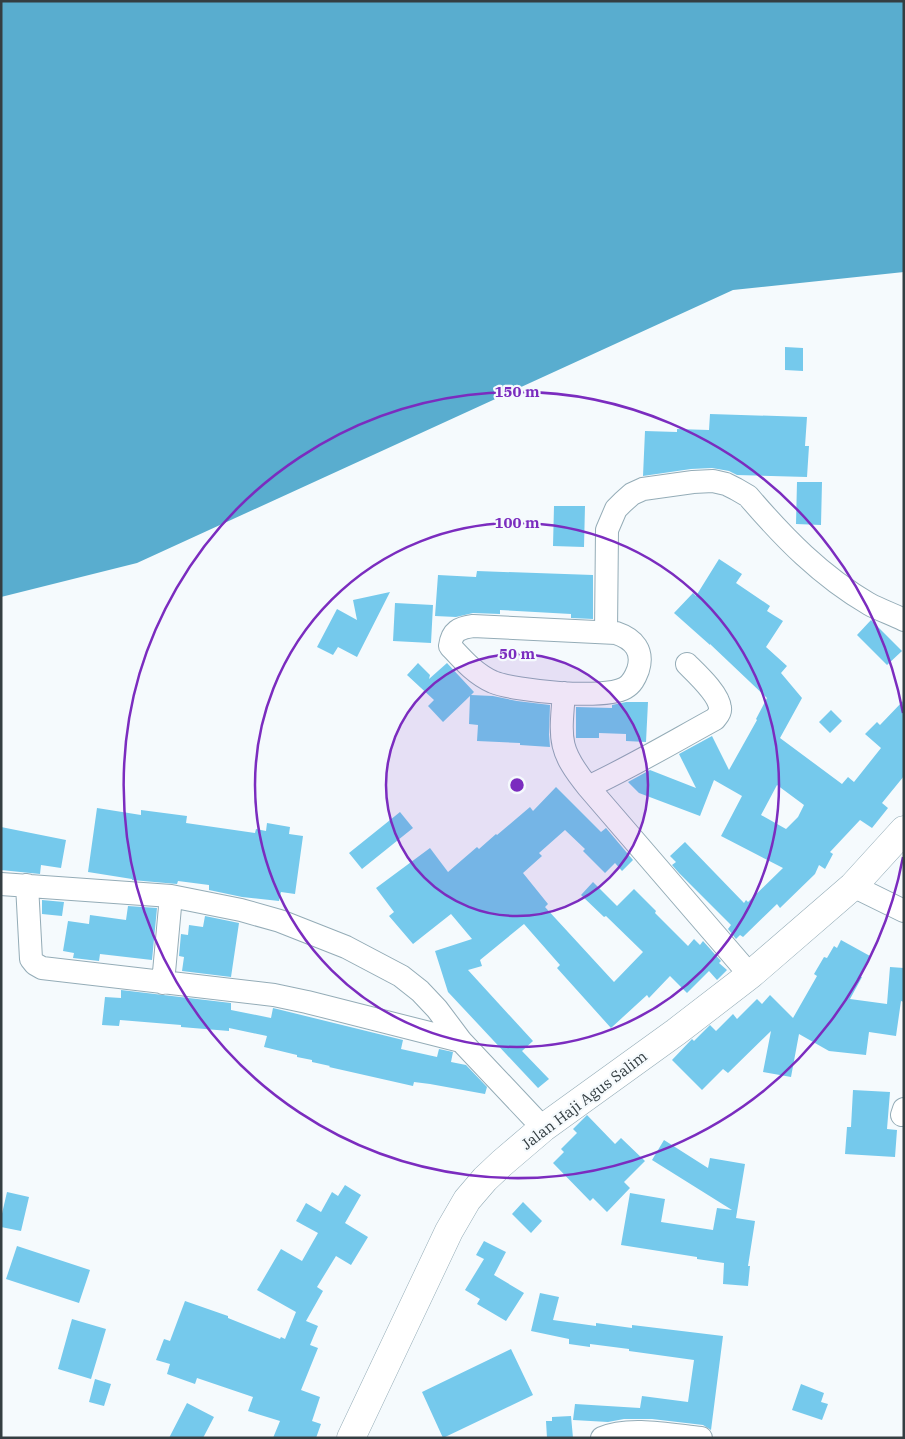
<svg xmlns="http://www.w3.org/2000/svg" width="905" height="1439" font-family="'IBM Plex Serif',serif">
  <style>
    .water { fill: #59adcf }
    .building { fill: #75c9ec; fill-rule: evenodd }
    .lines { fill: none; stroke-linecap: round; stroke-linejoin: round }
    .minor-casing { stroke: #94acb7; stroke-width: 24 }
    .major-casing { stroke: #94acb7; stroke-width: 29 }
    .minor { stroke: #fff; stroke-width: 22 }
    .major { stroke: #fff; stroke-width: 28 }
    .ring { fill: none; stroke: #7b2cbf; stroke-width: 2.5 }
    .labels { text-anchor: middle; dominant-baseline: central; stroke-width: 4.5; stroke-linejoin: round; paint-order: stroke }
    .street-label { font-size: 15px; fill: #343e42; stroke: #f5fafd }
    .centre { fill: #7b2cbf; stroke: #f5fafd; stroke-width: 2.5 }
    .ring-label { font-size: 15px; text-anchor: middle; font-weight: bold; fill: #7b2cbf; stroke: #f5fafd; stroke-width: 4.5; stroke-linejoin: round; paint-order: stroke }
  </style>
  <rect width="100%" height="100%" fill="#f5fafd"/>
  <!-- water -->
  <path class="water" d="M1 1H904V272L733 290 137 563 1 597Z"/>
  <!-- building -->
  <path class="building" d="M785 347 803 348V371L785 370Z
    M710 414 807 417 805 446H809L807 477 737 475 729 471 712 468 691 469 643 476 645 431 677 432V429L709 430Z
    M797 482H822L821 525 796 524Z
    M554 506H585L584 547 553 546Z
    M719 559 742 574 736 583 770 606 767 611 783 621 766 647 787 666 781 673 802 698 780 738 842 784 848 777 854 782 881 748 865 734 877 722 880 725 904 700V776L882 803 888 808 872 828 860 820 830 852 833 854 825 869 819 865 815 874 780 908 777 904 743 937 740 935 736 939 728 929 731 925 679 873 672 865 676 862 670 856 685 842 744 903 746 900 748 902 783 868 721 836 742 796 714 780 700 816 639 793 628 782 650 770 696 788 679 754 712 736 729 770 757 720 756 719 767 698 710 644V645L674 613 693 593 696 596ZM777 785 804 805 798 817 786 829 761 815Z
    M477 571 593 575V619L571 618V614L500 610V614L473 613 456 617 435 616 438 575 476 577Z
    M390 592 357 657 338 647 333 655 317 647 337 609 357 620 353 600Z
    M395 603 433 605 431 643 393 641Z
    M871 620 902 651 887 665 857 635Z
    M418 663 430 675 429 679 447 663 474 692 471 695 493 696 517 701 550 705 549 734 550 747 520 745V743L477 741 478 725 469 724 470 696 443 722 428 706 434 700 407 675Z
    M626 702H648L646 742 626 741V734L599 733V738H576V707L612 708V705Z
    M831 710 842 721 830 733 819 722Z
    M556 787 601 832 606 828 633 860 622 871 615 863 605 873 583 851 585 849 565 830 539 853 542 856 523 873 548 904 545 907 614 982 643 952 606 916 604 917 581 895 593 882 617 906 634 889 656 911 655 913 688 946 694 939 700 945 703 941 721 961 719 963 727 970 717 980 709 971 687 993 670 976 649 998 647 995 611 1028 557 968 560 965 524 924 480 960 482 966 468 970 533 1041 522 1051 549 1079 538 1088 448 992 435 951 472 939 451 914 413 944 389 916 394 912 376 888 430 848 448 872 477 847 479 849 496 834 497 835 530 807 533 811Z
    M97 808 141 815V810L187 816 186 823 255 833 256 829 266 831 267 823 290 827 289 834 303 836 295 894 281 892 279 901 242 897 209 890V885L178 881 177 884 132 880V879L88 872Z
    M400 812 413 828 362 869 349 853Z
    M1 827 66 840 61 868 41 865 40 874 1 870Z
    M42 900 64 902 62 916 42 914Z
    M128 906 157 908 152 960 100 954 99 961 73 958 74 953 63 951 68 921 89 924 90 915 126 920Z
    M205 916 239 923 231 977 182 971 184 957 179 956 181 934 188 935 189 925 203 927Z
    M841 940 870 956 859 976 862 977 850 999 887 1004 890 967 904 968V1002L901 1001 896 1036 869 1032 866 1055 829 1051 799 1034 791 1077 763 1072 771 1031 728 1073 723 1069 702 1090 672 1060 692 1039 694 1041 710 1025 716 1031 733 1014 737 1019 757 999 762 1004 770 995 793 1018 817 976 814 974 824 957 827 958 834 946 837 948Z
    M121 990 231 1003V1010L271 1018 273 1008 403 1040 401 1049 437 1057 439 1049 453 1052 451 1062 466 1065 487 1087 485 1094 430 1084 414 1082 413 1086 329 1067 330 1066 312 1062V1060L297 1057V1055L264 1047 267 1036 229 1028V1031L181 1027V1025L120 1020 119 1026 102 1025 105 997 121 998Z
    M853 1090 890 1092 887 1129 897 1130 895 1157 845 1154 847 1127H851Z
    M587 1115 615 1144 621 1138 645 1161 624 1182 630 1188 607 1212 593 1198 590 1201 553 1163 564 1152 561 1149 577 1133 573 1129Z
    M664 1140 708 1168 710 1158 745 1164 736 1218 755 1221 748 1266H750L748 1286 723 1284 724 1263 697 1259V1257L621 1245 630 1193 665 1199 661 1222 713 1230 717 1208 732 1210 652 1160Z
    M345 1185 361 1195 345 1223 368 1237 351 1265 336 1256 317 1287 323 1291 306 1321 318 1326 310 1345 318 1348 301 1390 320 1397 312 1421 321 1424 316 1438H273L280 1421 248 1411 253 1397 197 1378 195 1384 167 1374 170 1364 156 1360 164 1339 170 1341 185 1301 228 1316V1318L280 1339 281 1337 285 1339 296 1312 257 1290 281 1249 302 1261 318 1233 296 1221 306 1203 321 1212 332 1192 338 1196Z
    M7 1192 29 1197 21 1231 1 1227V1218Z
    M523 1202 542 1221 531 1233 512 1214Z
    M484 1241 506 1252 494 1275 524 1293 506 1321 477 1304 480 1299 465 1290 484 1259 476 1255Z
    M17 1246 90 1270 79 1303 6 1279Z
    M540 1293 559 1297 553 1320 596 1326V1323L632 1328V1325L723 1336 711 1430 703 1425 652 1419H624L608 1422 573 1420 575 1404 640 1408 642 1396 688 1402 694 1360 629 1351V1349L590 1344V1347L569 1344V1339L531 1331Z
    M72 1319 106 1329 91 1379 58 1369Z
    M511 1349 533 1395 443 1438 422 1392Z
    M95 1379 111 1384 104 1406 89 1402Z
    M801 1384 824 1393 821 1402 828 1404 822 1420 792 1410Z
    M187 1403 214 1417 203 1438H169Z
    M571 1416 573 1438H547L546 1421H552V1417Z"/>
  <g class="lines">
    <!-- minor casing -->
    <g class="minor-casing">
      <path id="minor" d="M473 626 616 633C634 639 644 651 638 670 635 678 632 684 625 688 604 700 515 691 493 682 475 674 463 660 450 646 452 631 459 628 473 626Z
        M606 632 607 530 616 509 623 502 632 494 643 489 693 482 713 481 726 484 736 489 748 496C784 538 821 576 869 604 880 610 892 614 904 620
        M564 693C560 740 558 750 588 787L750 975
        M588 787C631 767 673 742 715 719 717 716 721 713 720 708 719 694 697 674 687 664
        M1 884 171 896 241 910 280 921 346 947 401 976 420 991 437 1009 461 1041 543 1128
        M27 885 31 959 35 964 42 968 274 995 307 1002 461 1041
        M853 886 904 911
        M163 983 171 896
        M902 1115 904 1109
        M602 1438C629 1426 672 1435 701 1438"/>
    </g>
    <!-- major casing -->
    <g class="major-casing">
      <path id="major" d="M351 1438 449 1231 467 1200 485 1179 502 1163 543 1128 676 1032 750 975 853 886 904 830"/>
    </g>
    <!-- minor -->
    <use href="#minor" class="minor"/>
    <!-- major -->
    <use href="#major" class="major"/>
  </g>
  <!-- distance rings -->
  <circle cx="517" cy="785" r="131" fill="#7b2cbf" fill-opacity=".12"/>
  <g class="ring">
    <circle cx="517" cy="785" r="131"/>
    <circle cx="517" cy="785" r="262"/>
    <path d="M903 857A393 393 0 1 1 903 713"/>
  </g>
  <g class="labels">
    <!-- street labels -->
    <g class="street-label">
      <text transform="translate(584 1100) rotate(-37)">Jalan Haji Agus Salim</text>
    </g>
  </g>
  <circle cx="517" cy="785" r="8" class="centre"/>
  <g class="ring-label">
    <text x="517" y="397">150 m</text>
    <text x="517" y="528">100 m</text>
    <text x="517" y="659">50 m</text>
  </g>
  <!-- border -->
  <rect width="905" height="1439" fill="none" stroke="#343e42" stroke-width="5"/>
</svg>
